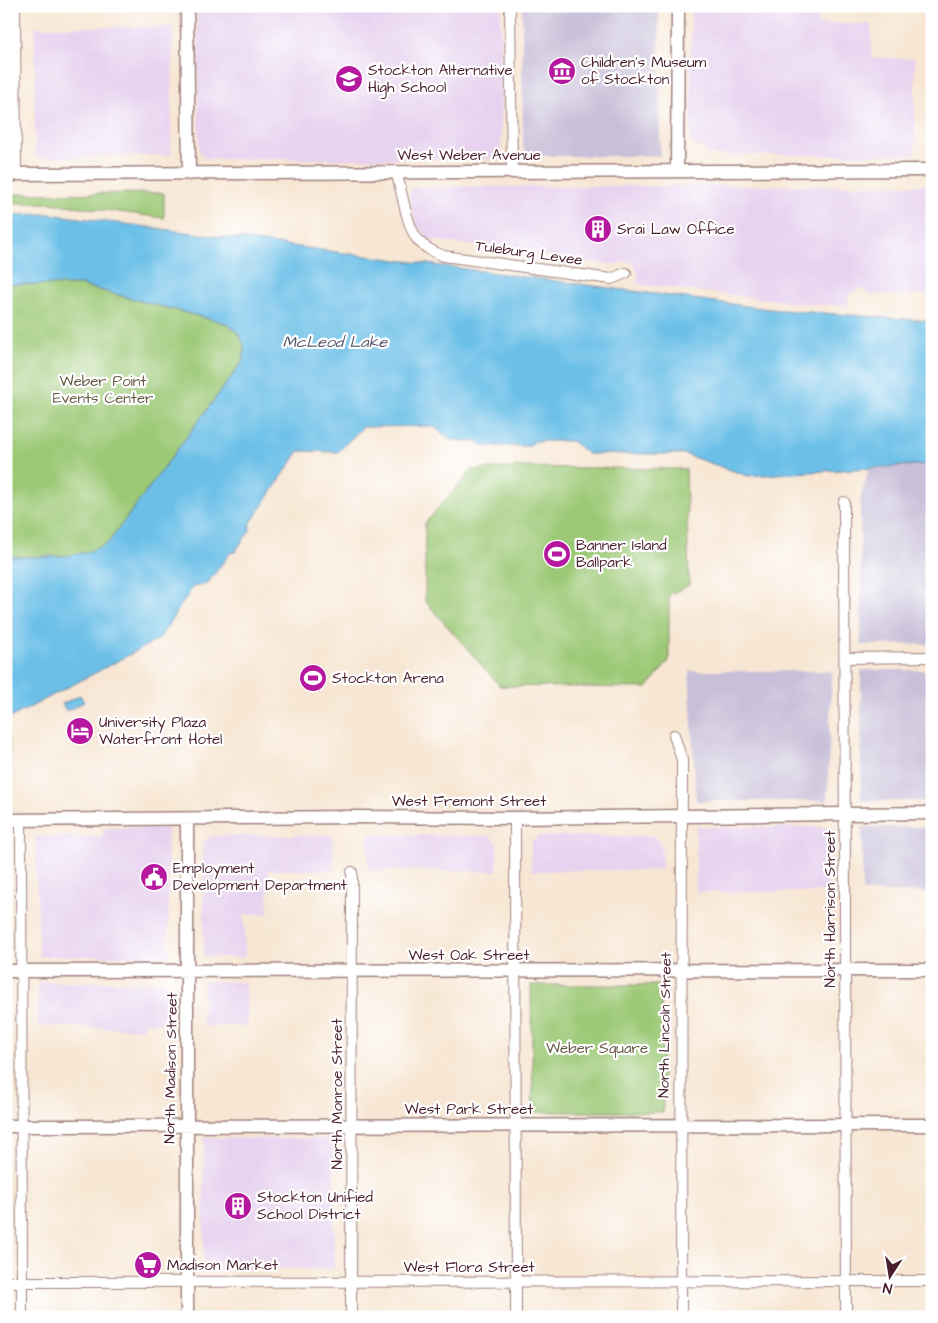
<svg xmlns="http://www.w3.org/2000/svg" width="938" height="1323" font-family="'Architects Daughter',sans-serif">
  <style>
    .built { fill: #e7d2ef }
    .industrial { fill: #c8bfd8 }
    .green { fill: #9cc976; stroke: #737450 }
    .water { fill: #6cc0e8; stroke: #5b708a }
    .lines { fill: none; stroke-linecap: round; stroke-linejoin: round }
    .minor-casing { stroke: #a0827f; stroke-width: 12 }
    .tertiary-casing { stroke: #a0827f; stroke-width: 15 }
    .minor { stroke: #fff; stroke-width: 10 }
    .tertiary { stroke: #fff; stroke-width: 12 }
    .labels { text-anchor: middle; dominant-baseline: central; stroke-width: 4.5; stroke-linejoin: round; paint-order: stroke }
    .poi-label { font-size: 15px; fill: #4a1f2b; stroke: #fff; text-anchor: start }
    .street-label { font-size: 15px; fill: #4a1f2b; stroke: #fff }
    .park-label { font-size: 15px; fill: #675a45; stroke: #fff }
    .water-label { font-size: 16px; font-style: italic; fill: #56576d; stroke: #fff }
  </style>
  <rect width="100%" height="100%" fill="#fff"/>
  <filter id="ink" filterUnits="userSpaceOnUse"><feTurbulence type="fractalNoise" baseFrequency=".02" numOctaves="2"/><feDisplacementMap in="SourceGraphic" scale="10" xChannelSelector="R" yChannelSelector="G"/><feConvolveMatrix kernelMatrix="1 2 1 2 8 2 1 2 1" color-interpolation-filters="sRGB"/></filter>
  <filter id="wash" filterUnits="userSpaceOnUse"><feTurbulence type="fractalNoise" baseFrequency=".0096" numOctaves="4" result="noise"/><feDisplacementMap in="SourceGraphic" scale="20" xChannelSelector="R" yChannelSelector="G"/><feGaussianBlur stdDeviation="1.12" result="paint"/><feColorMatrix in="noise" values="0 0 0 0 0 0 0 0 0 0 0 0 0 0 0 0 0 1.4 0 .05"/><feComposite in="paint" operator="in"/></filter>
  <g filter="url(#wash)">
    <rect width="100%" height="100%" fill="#f7e6d3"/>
    <!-- built -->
    <path class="built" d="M197 6H501V152L494 159H206L199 152Z
      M691 6H817V24H871L872 58H915V155H713L691 143Z
      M35 27H173L171 155 35 158Z
      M932 185V294L871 295 860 288 850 293 847 306 808 304 636 284 639 274 633 263 623 261 614 265 429 240 416 224 409 195 412 187Z
      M696 827H827V892H696Z
      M103 828H167L169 956H39L35 837H103Z
      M333 835V870H269L268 914H244L245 957H204L203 842 211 836Z
      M368 835 490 836 497 843V871L368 870Z
      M538 836H654L661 843 662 870 531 871V843Z
      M203 981 246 982 247 1026H203Z
      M38 982H168L169 1023H143V1029L38 1026Z
      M204 1138 334 1139V1269L204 1268Z"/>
    <!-- industrial -->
    <path class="industrial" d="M522 6H659L660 156H530L523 147Z
      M932 464V644L861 645 860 500 869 469Z
      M861 670H932V801H861Z
      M689 671H832L827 801H696Z
      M862 827H932V892H862Z"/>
    <!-- green -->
    <path class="green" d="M164 193V218L50 203H6V194Z
      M6 284 80 285 225 323C241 332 247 343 243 361L108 543 93 551 73 556 6 557Z
      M517 467 686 469 689 585 669 595V661L647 688 500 686 425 601V523L472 470Z
      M6 724 10 744V810H6Z
      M531 985H661L663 1112H533Z"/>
    <!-- water -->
    <path class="water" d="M49 214 769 309 932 321V464L748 476 684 454H588L572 441H534L530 446H483L477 442 451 440 433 426 363 427 338 452 299 451 250 524V530L235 552 230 553 207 584 193 587 159 639 6 720V557C43 556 75 561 108 543L243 361C247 343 241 332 225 323L80 285 6 284V215Z
      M80 695 84 702 66 711 62 704Z"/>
  </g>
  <g filter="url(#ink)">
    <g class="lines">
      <!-- minor casing -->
      <g class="minor-casing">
        <path id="minor" d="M15 6 16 174
          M510 6 512 171
          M396 172C402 190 406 224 417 239 424 248 434 252 444 256L611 279 626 273
          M844 502 846 1317
          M845 658 932 657
          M674 735 682 760 681 1317
          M515 818 516 1317
          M21 821 22 1317
          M6 1282 932 1281
          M351 1317 352 872"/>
      </g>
      <!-- tertiary casing -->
      <g class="tertiary-casing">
        <path id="tertiary" d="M187 6 189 174
          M677 171 678 6
          M6 178 16 174 932 170
          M6 820 350 817 515 818 932 813
          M6 971 932 970
          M6 1126 932 1125
          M187 1317V819"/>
      </g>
      <!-- minor -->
      <use href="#minor" class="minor"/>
      <!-- tertiary -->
      <use href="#tertiary" class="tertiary"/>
    </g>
  </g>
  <!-- icons -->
  <defs>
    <g id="museum-disc" transform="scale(1.4375)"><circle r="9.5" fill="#b5179e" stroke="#fff"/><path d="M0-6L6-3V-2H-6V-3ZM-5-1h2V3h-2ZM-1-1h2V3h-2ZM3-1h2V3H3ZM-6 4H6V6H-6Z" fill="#fff"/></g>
    <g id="school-disc" transform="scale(1.4375)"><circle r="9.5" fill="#b5179e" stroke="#fff"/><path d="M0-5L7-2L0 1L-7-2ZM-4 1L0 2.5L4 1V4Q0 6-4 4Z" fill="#fff"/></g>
    <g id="building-disc" transform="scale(1.4375)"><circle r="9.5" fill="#b5179e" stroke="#fff"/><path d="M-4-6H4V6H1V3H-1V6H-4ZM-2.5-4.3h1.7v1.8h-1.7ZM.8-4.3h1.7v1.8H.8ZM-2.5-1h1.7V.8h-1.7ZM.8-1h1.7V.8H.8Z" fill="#fff"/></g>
    <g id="stadium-disc" transform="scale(1.4375)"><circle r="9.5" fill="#b5179e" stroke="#fff"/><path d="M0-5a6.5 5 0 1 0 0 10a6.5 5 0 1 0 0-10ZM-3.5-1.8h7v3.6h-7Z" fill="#fff"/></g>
    <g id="hotel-disc" transform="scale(1.4375)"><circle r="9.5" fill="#b5179e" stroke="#fff"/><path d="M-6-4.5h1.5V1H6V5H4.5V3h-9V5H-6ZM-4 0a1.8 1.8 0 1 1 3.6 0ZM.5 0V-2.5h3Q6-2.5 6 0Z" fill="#fff"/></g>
    <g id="civic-disc" transform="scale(1.4375)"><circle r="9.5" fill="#b5179e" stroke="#fff"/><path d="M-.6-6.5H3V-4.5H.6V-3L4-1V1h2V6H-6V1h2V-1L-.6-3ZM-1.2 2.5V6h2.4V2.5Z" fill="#fff"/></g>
    <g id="supermarket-disc" transform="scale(1.4375)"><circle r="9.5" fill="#b5179e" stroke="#fff"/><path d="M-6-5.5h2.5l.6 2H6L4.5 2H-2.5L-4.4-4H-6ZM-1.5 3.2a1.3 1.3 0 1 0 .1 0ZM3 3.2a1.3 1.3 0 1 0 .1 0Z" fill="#fff"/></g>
  </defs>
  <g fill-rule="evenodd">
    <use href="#museum-disc" x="562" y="71"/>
    <use href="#school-disc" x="349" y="79"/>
    <use href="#building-disc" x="598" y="229"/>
    <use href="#stadium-disc" x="557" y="554"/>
    <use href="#stadium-disc" x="313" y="678"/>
    <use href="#hotel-disc" x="80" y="731"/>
    <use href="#civic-disc" x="154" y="877"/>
    <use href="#building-disc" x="238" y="1206"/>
    <use href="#supermarket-disc" x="148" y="1265"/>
  </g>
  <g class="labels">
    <!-- poi labels -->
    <g class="poi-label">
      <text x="581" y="62">Children's Museum<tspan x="581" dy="17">of Stockton</tspan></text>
      <text x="368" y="70">Stockton Alternative<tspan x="368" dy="17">High School</tspan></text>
      <text x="617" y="229">Srai Law Office</text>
      <text x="576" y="545">Banner Island<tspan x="576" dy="17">Ballpark</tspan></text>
      <text x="332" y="678">Stockton Arena</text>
      <text x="99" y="722">University Plaza<tspan x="99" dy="17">Waterfront Hotel</tspan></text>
      <text x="173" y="868">Employment<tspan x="173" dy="17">Development Department</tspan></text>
      <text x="257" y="1197">Stockton Unified<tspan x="257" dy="17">School District</tspan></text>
      <text x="167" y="1265">Madison Market</text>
    </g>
    <!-- street labels -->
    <g class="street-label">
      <text x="469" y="155">West Weber Avenue</text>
      <text transform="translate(529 253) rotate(8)">Tuleburg Levee</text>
      <text x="469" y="801">West Fremont Street</text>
      <text transform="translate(830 909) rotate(-90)">North Harrison Street</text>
      <text x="469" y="955">West Oak Street</text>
      <text transform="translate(665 1025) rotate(-89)">North Lincoln Street</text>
      <text transform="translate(171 1068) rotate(-89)">North Madison Street</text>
      <text transform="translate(337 1094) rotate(-90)">North Monroe Street</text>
      <text x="469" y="1109">West Park Street</text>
      <text x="469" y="1267">West Flora Street</text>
    </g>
    <!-- park labels -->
    <g class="park-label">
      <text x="103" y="381">Weber Point<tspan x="103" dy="17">Events Center</tspan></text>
      <text x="597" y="1048">Weber Square</text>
    </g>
    <!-- water labels -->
    <g class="water-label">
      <text x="335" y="342">McLeod Lake</text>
    </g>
  </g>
  <!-- margin -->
  <rect width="938" height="1323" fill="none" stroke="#fff" stroke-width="25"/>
  <!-- north arrow -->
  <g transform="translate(890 1276) rotate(192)" stroke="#ffffff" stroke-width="4" paint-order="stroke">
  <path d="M0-4L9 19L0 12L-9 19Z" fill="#4a1f2b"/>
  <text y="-8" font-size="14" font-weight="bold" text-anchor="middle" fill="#4a1f2b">N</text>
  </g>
</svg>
